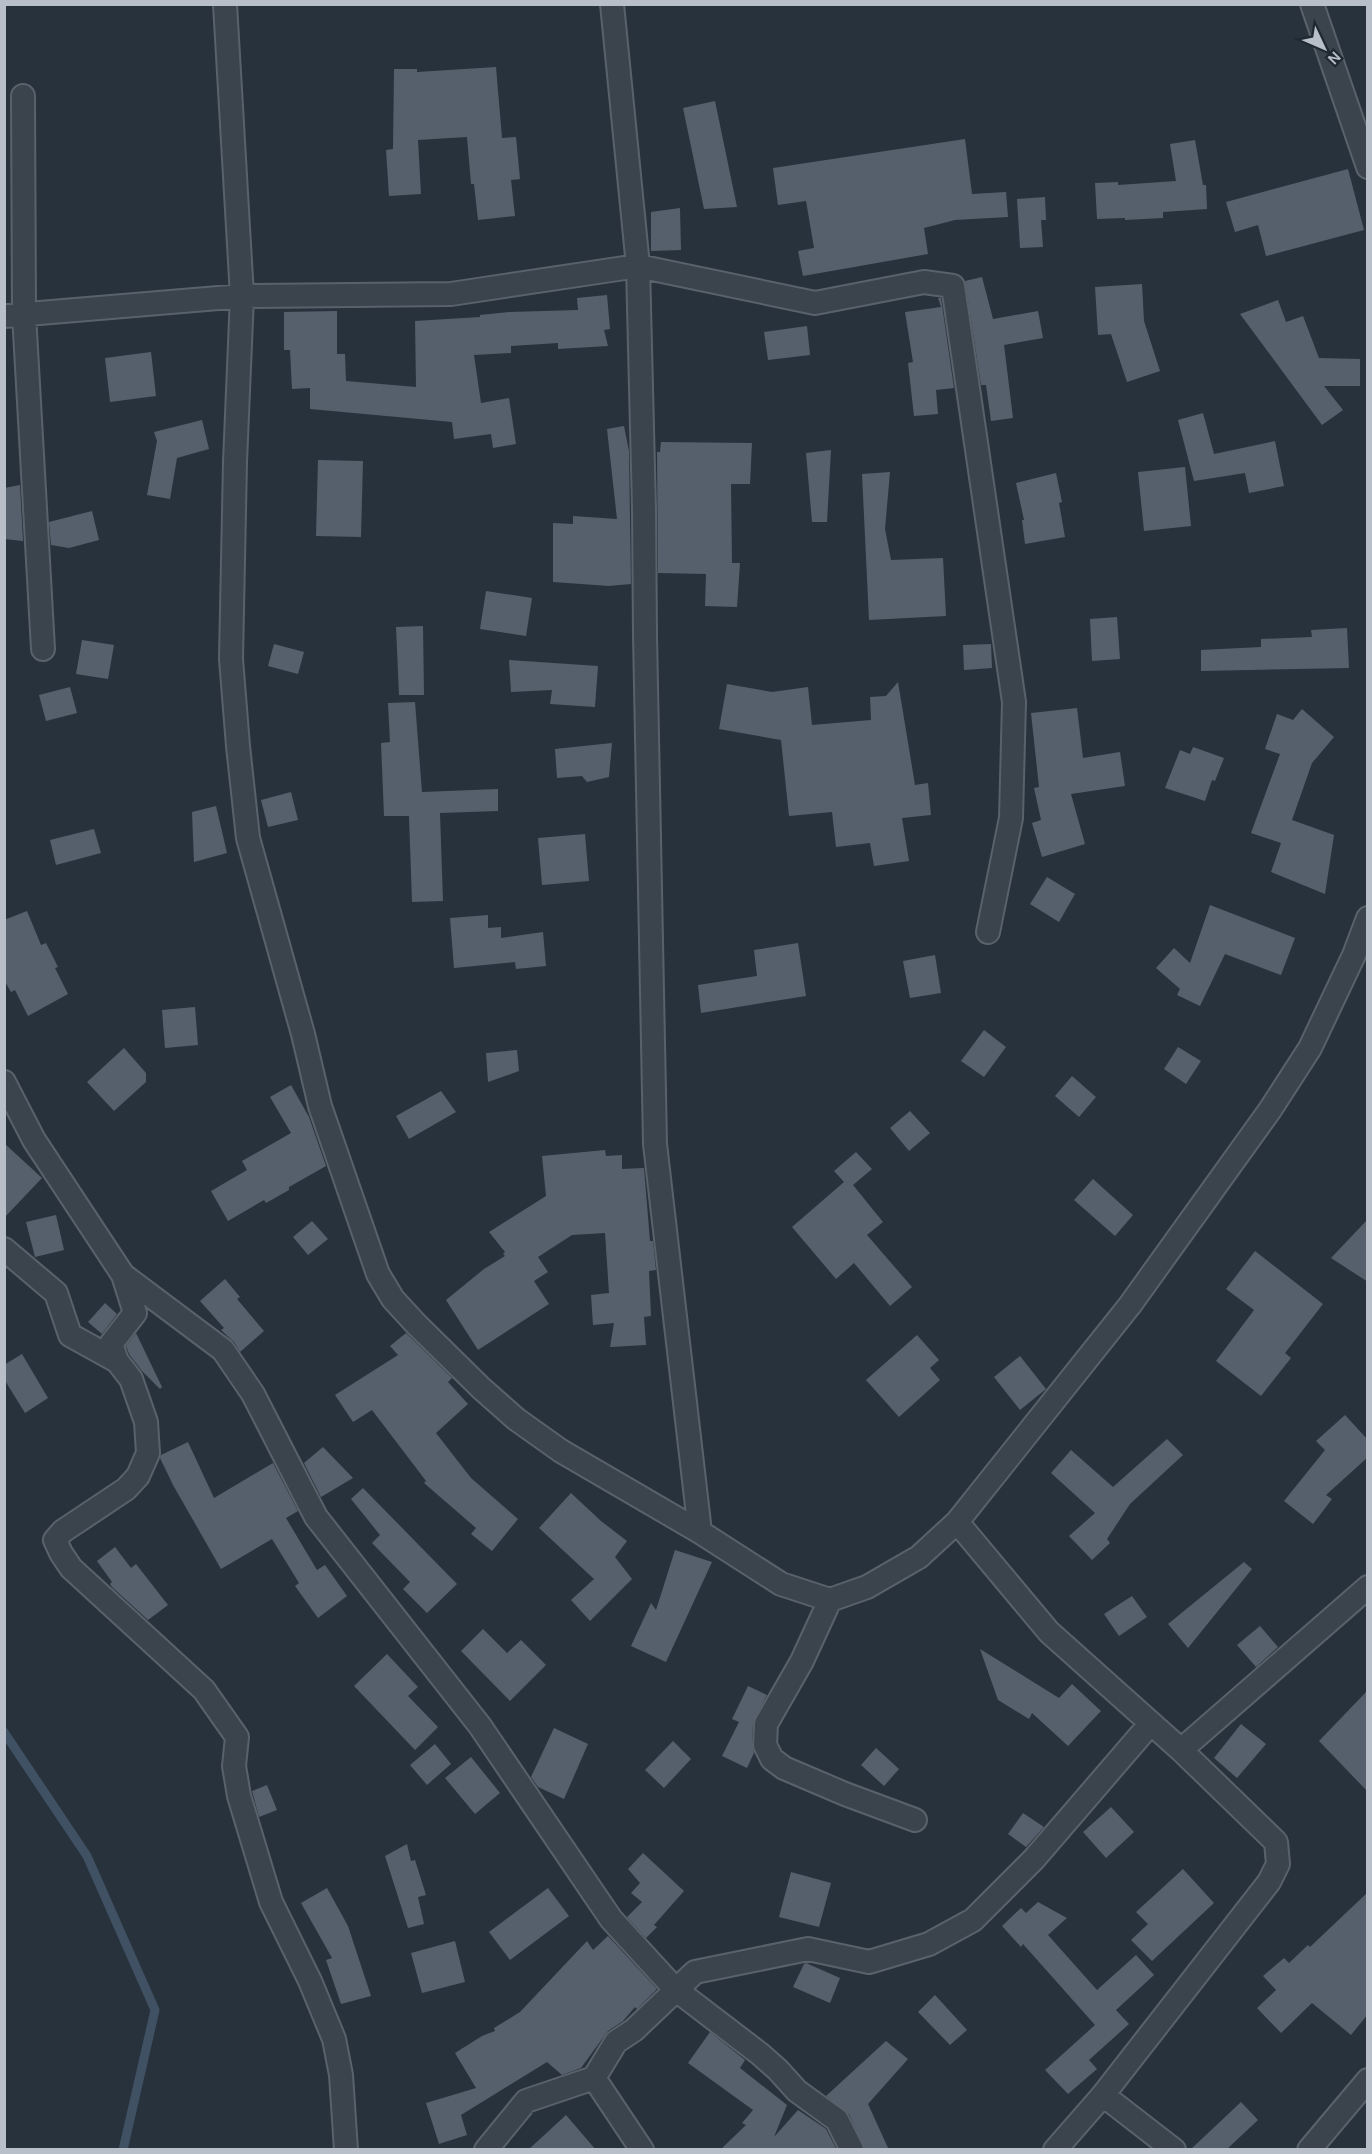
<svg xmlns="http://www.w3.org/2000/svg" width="1372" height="2154" font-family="Karla,sans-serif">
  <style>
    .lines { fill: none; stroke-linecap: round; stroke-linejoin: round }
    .stream { stroke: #405164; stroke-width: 9 }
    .building { fill: #56606c }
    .minor-casing { stroke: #59626b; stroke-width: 26 }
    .minor { stroke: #3b444d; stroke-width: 22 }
  </style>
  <rect width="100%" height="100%" fill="#28323d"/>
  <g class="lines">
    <!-- stream -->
    <path class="stream" d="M4 1732 87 1856 155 2010 123 2150"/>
  </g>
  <!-- building -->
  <path class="building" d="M496 67 502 138 516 137 520 179 511 180 515 216 478 220 474 184H471L467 137 418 140 421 194 389 196 386 150 393 149 394 69H417V72Z
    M715 101 737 207 704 209 683 108Z
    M965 139 972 194 1006 192 1008 217 955 220 924 228 928 254 803 276 798 251 814 248 806 201 778 205 773 168Z
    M1195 140 1203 185H1206L1207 209 1163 212V218L1125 220V218L1097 219 1095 183 1118 182V185L1176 181 1170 144Z
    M1348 169 1364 230 1266 256 1258 225 1235 232 1226 202Z
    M1045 197 1046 220H1041L1043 247 1020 248 1017 199Z
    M680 208 681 250 651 251V212Z
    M982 277 993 319 1038 311 1043 338 1004 345 1013 418 991 421 986 385H981L965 281Z
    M1142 284 1144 321 1160 371 1127 382 1111 334 1098 335 1095 287Z
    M607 295 610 329 604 330 608 346 558 349V343L511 346V353L474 355 481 403 509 398 516 444 493 448 491 434 454 439 452 422 310 409V388L292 389 290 350H284V312L337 311V354H345L346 381 416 387 415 321 480 317V315L509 312 578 310 577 298Z
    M938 298H941L954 388 936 390 938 414 914 416 908 363 913 362 905 312 941 307Z
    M1278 300 1286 322 1303 316 1319 358 1360 359V386H1324L1343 410 1322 425 1240 314Z
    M807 326 810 355 768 360 764 332Z
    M151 352 156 396 110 402 105 358Z
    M1203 413 1214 454 1275 441 1284 486 1249 493 1245 473 1194 481 1178 420Z
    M202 420 209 449 177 458 170 499 147 495 157 441 154 432Z
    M624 426 629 451 631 584 609 586 553 582V523L573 524V516L617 519 607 429Z
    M661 442 752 443 750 484H731L732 563H740L737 607 705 606 706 574 658 573 657 452H660Z
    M831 450 827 522H812L806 453Z
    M318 460 363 461 361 537 316 536Z
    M1185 467 1191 526 1144 531 1138 472Z
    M890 472 885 529 891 560 943 558 946 616 869 620 862 474Z
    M1056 473 1062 502 1059 503 1065 537 1025 544 1022 520H1024L1016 483Z
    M20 485 23 541 4 539V488Z
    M92 511 99 540 69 548 51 545 49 522Z
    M486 591 532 598 526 636 480 629Z
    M1117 617 1120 659 1092 661 1090 619Z
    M423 626 424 695H399L396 627Z
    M1347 628 1349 668 1201 671V650L1261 647V639L1312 637 1311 630Z
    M82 640 114 645 108 679 76 674Z
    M274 644 304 652 298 674 268 666Z
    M991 644 992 668 964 670 963 645Z
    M509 660 598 666 595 707 550 704 552 690 511 692Z
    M898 682 915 785 928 783 931 815 902 818 909 861 874 866 870 843 836 847 832 812 789 816 781 740 719 729 727 684 772 692 808 687 812 725 871 720 870 697 886 696Z
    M70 687 77 713 46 721 39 695Z
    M415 702 422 792 498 789V811L440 813 443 901 412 902 409 816H384L381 743 390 742 388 703Z
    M1077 708 1083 758 1120 752 1125 786 1071 794 1085 844 1042 857 1032 823 1041 820 1034 788 1039 787 1031 713Z
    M1302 709 1334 737 1312 763 1292 820 1334 835 1325 894 1271 872 1281 843 1251 833 1280 754 1265 749 1277 714 1293 720Z
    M612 743 609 777 587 782 582 776 557 778 555 749Z
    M1193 747 1224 758 1215 781 1212 780 1205 801 1165 788 1180 750 1190 754Z
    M291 792 298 820 268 827 261 800Z
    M216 806 227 853 194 862 192 812Z
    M94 829 101 853 56 865 50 840Z
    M585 834 589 881 542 885 538 838Z
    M1047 877 1075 894 1059 922 1030 904Z
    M1210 905 1295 938 1281 975 1225 954 1200 1006 1177 995 1180 989 1156 968 1174 948 1190 963Z
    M27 911 41 945 46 943 58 967 55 968 68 994 28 1016 15 990 11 992 4 980V920Z
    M488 915V928L501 927V938L543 932 546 966 516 969 515 962 454 968 450 918Z
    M798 943 806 996 701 1013 698 985 757 976 754 950Z
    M935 955 941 993 910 998 903 961Z
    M195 1007 198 1045 165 1048 162 1010Z
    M984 1030 1006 1047 984 1077 961 1061Z
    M1178 1047 1201 1061 1186 1084 1164 1069Z
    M124 1048 146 1073V1082L114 1111 87 1082Z
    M517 1050 519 1071 488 1082 486 1053Z
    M1072 1076 1096 1097 1079 1117 1055 1096Z
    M291 1085 309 1117 326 1166 289 1187V1190L266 1203 264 1200 228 1221 211 1191 247 1170 242 1161 291 1133 270 1097Z
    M441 1091 456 1112 409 1139 396 1116Z
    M910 1111 930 1133 909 1151 890 1128Z
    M4 1143 42 1178 4 1218Z
    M605 1150 606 1156 622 1155V1169L644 1168 650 1241H653L656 1270 649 1271 651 1316 644 1317 646 1345 610 1347 614 1323 593 1325 591 1295 609 1293 605 1233 572 1235 538 1257 548 1272 534 1281 549 1304 478 1350 446 1300 484 1269 505 1256 503 1254 505 1252 489 1232 546 1196 542 1156Z
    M856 1152 872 1169 853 1185 883 1222 867 1235 912 1287 890 1306 854 1263 836 1279 792 1227 844 1182 834 1171Z
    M1093 1179 1133 1215 1115 1236 1074 1200Z
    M56 1215 64 1250 35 1257 26 1222Z
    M1368 1219V1282L1331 1258Z
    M312 1221 328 1239 308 1255 293 1237Z
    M1255 1251 1323 1304 1285 1353 1291 1358 1261 1396 1216 1361 1254 1310 1226 1289Z
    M225 1279 240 1297 237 1299 264 1331 240 1352 234 1342 221 1330 224 1328 200 1301Z
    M105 1303 117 1314 102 1334 88 1322Z
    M136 1333 162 1387 160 1389 142 1371 129 1354 126 1346Z
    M406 1333 452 1378 448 1382 468 1404 436 1433 471 1478 518 1519 492 1551 471 1534 476 1528 424 1483 426 1481 372 1410 353 1422 335 1395 398 1355 390 1346Z
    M917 1335 939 1360 930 1368 940 1380 899 1417 866 1380Z
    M22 1354 48 1398 25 1413 4 1379V1365Z
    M1020 1356 1046 1389 1020 1410 994 1377Z
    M1345 1415 1368 1440V1457L1326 1495 1332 1499 1313 1524 1284 1501 1325 1450 1316 1441Z
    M1167 1439 1183 1455 1130 1504 1107 1539 1110 1543 1092 1560 1069 1536 1095 1513 1051 1473 1071 1450 1113 1487Z
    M188 1442 214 1498 273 1463 298 1511 286 1518 317 1570 325 1565 347 1596 318 1618 295 1586 299 1583 272 1539 221 1569 173 1485 160 1458 161 1455Z
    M323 1447 353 1478 321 1497 304 1463Z
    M363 1488 457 1584 427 1613 403 1589 410 1582 372 1543 380 1535 351 1499Z
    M571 1493 601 1521 627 1541 615 1557 632 1579 590 1621 571 1600 594 1579 539 1528Z
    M115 1547 131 1568 136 1564 168 1605 148 1620 112 1587 110 1584 112 1582 97 1561Z
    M675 1550 712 1562 666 1662 631 1646 651 1603 656 1610Z
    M1244 1562 1252 1569 1188 1648 1168 1624Z
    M1132 1596 1147 1617 1119 1636 1104 1614Z
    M1260 1626 1278 1647 1256 1667 1237 1645Z
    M483 1629 507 1653 521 1640 546 1665 510 1701 461 1651Z
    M980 1649 1059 1698 1072 1684 1101 1711 1068 1746 1032 1713 1029 1719 998 1700Z
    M387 1654 418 1687 408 1696 438 1727 415 1750 354 1686Z
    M748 1686 767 1695 753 1723 752 1744 754 1753 747 1768 722 1756 739 1722 732 1719Z
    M1368 1690V1792L1319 1741Z
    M1241 1724 1266 1744 1237 1778 1214 1758Z
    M554 1728 588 1744 564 1799 538 1787 531 1777Z
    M673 1741 691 1759 664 1788 645 1770Z
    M435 1744 451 1764 427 1785 410 1765Z
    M876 1748 899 1769 884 1786 861 1765Z
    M471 1757 500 1793 475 1814 445 1778Z
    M267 1785 277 1810 259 1817 252 1791Z
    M1111 1807 1134 1832 1106 1858 1083 1832Z
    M1023 1813 1044 1827 1026 1847 1008 1834Z
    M407 1844 411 1861 415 1860 426 1895 418 1897 424 1924 408 1928 385 1856Z
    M643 1853 684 1891 654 1925 657 1927 646 1938 627 1917 642 1902 631 1893 640 1883 628 1869Z
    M1183 1869 1214 1903 1152 1961 1131 1940 1148 1924 1136 1912Z
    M791 1872 831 1883 819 1927 779 1917Z
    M327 1888 348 1926 371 1996 341 2004 326 1960 332 1958 301 1903Z
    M548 1888 569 1916 510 1960 489 1932Z
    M1368 1892V2014L1351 2035 1312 2003 1281 2033 1257 2008 1276 1990 1263 1976 1284 1958 1289 1963 1308 1945 1310 1947Z
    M1038 1902 1067 1918 1048 1935 1097 1990 1136 1955 1154 1975 1116 2010 1129 2024 1089 2060 1097 2069 1068 2094 1045 2070 1095 2025 1023 1944 1021 1947 1002 1926 1021 1908 1026 1913Z
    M608 1936 657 1989 637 2009 635 2007 623 2021 608 2031 581 2068 562 2075 547 2062 461 2115 467 2135 439 2144 426 2103 476 2088 455 2053 482 2036 495 2031 494 2028 520 2012 587 1941 593 1950Z
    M455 1941 465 1982 422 1993 411 1953Z
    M806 1963 840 1978 830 2003 793 1987 804 1964Z
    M935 1995 967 2030 950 2045 918 2012Z
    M710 2032 745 2060 740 2068 787 2105 774 2137 798 2110 826 2129 837 2150H720L746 2125 742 2123 753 2110 688 2063Z
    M886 2041 908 2059 868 2104 889 2150H865L849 2114 826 2096Z
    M1241 2102 1258 2120 1226 2150H1190Z
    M566 2115 596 2150H528Z"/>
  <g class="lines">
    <!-- minor casing -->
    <g class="minor-casing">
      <path id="minor" d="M225 4 242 296 235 462 231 659 238 746 248 838 303 1034 320 1106 378 1274 393 1299 416 1324 481 1388 516 1419 561 1451 700 1532 781 1584 830 1600 867 1587 919 1557 957 1522 1130 1305 1270 1110 1310 1048 1354 955 1368 918
        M612 4 638 266 644 509 645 635 655 1144 700 1532
        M1312 4 1368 167
        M23 96 24 314 43 649
        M4 316 242 296 451 294 638 266 815 303 924 282 953 286 1014 702 1011 818 988 932
        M4 1082 34 1140 123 1275 135 1313 111 1344 117 1361 131 1379 146 1422 148 1453 138 1476 126 1489 63 1531 55 1540 61 1553 71 1568 204 1690 237 1737 234 1766 239 1796 271 1902 310 1981 334 2039 341 2075 346 2150
        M4 1249 56 1293 70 1335 117 1361
        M123 1275 223 1350 253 1394 316 1517 480 1726 611 1919 675 1989 760 2054 778 2070 797 2091 837 2120 852 2150
        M957 1522 1049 1632 1181 1750 1276 1842 1278 1864 1269 1882 1103 2095 1055 2150
        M830 1600 802 1661 766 1724 765 1745 772 1759 784 1768 845 1794 915 1820
        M1181 1750 1368 1587
        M594 2078 642 2150
        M1103 2095 1174 2150
        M486 2150 526 2101 594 2078 616 2042 634 2030 695 1972 808 1949 869 1962 929 1944 973 1920 1034 1859 1151 1723
        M1309 2150 1368 2080"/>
    </g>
    <!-- minor -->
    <use href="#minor" class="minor"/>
  </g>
  <!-- border -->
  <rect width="1372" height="2154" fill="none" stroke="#b8bfc8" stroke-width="12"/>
  <!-- north arrow -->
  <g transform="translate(1324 48) rotate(134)" stroke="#202932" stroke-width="4.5" paint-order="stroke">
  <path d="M0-4.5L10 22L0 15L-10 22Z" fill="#b8bfc8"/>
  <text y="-9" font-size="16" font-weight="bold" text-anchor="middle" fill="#b8bfc8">N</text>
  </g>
</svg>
